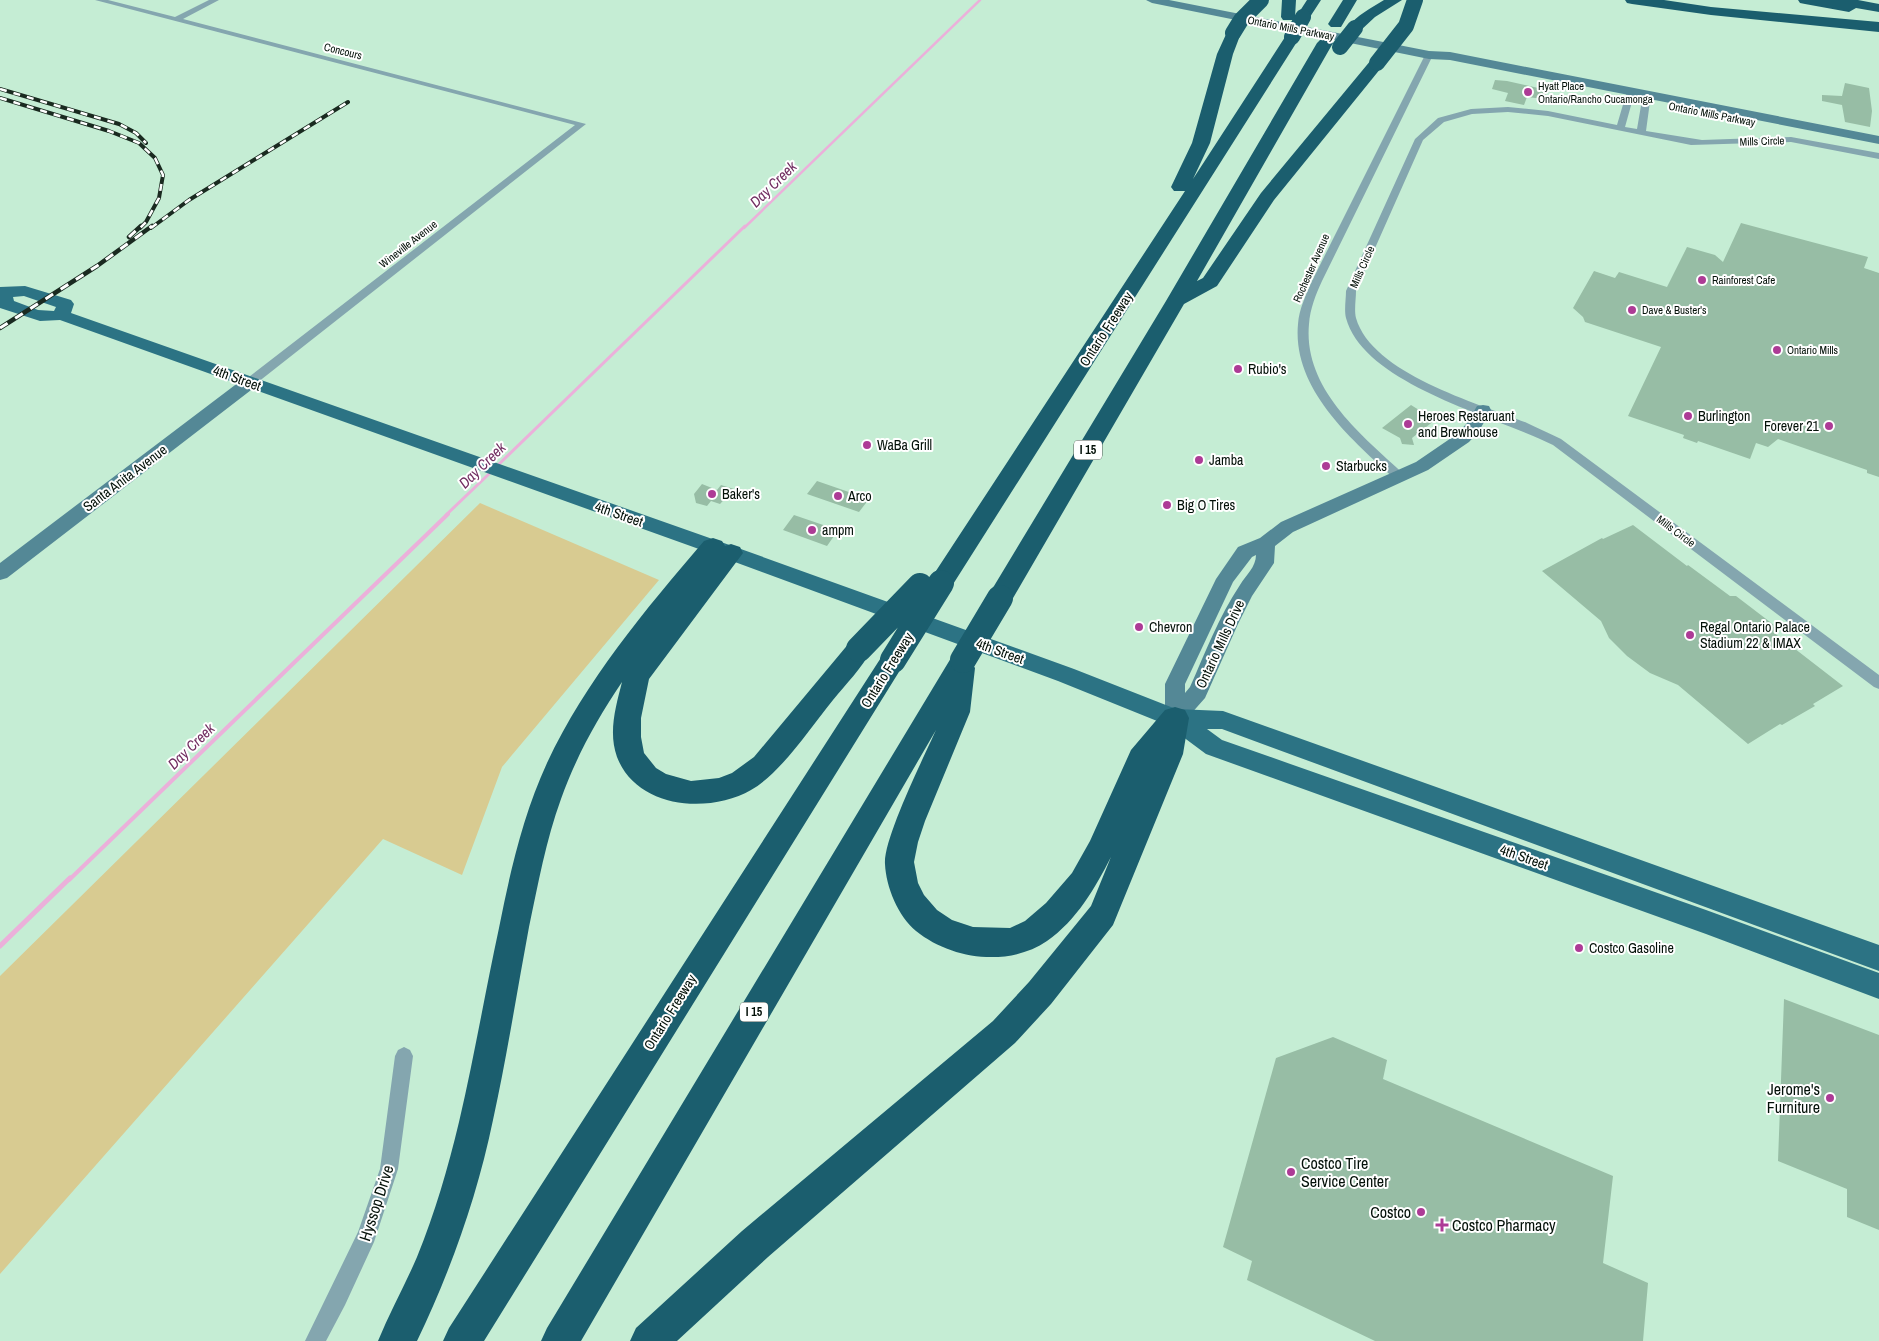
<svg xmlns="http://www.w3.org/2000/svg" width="1879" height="1341" font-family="'Archivo Narrow',sans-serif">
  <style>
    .green { fill: #d8cb91 }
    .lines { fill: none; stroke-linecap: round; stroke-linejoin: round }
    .stream-far3 { stroke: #ebb0da; stroke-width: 2.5 }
    .stream-far2 { stroke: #ebb0da; stroke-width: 3 }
    .stream-far1 { stroke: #ebb0da; stroke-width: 4 }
    .stream { stroke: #ebb0da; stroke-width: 5 }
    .building { fill: #97bda5 }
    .street { fill: #84a6af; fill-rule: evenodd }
    .secondary { fill: #548896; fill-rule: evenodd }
    .primary { fill: #2c7384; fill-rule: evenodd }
    .highway { fill: #1b5e6e; fill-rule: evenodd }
    .rail-far1-casing { stroke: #1a2a20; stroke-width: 4 }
    .rail-casing { stroke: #1a2a20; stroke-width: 4.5 }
    .rail-far1 { stroke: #fff; stroke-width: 2.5; stroke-dasharray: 7; stroke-linecap: butt }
    .rail { stroke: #fff; stroke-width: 3; stroke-dasharray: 9; stroke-linecap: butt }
    .highway-bridge-far1 { stroke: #1b5e6e; stroke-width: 16 }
    .highway-bridge { stroke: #1b5e6e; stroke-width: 26 }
    .poi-dot { fill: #ad3b96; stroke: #fff; stroke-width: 2 }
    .labels { text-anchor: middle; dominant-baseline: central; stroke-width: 4; stroke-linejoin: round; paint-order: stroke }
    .far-street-label { font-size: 11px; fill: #031008; stroke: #fff }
    .far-poi-label { font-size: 11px; fill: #031008; stroke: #fff; text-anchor: start }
    .shield { fill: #fff; stroke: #4f5852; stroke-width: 1 }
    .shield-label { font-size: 12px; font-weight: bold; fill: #031008 }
    .street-label { font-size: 14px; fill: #031008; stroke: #fff }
    .poi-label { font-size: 14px; fill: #031008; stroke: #fff; text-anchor: start }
    .water-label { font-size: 15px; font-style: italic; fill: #712d61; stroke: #fff }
    .near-poi-label { font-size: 16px; fill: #031008; stroke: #fff; text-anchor: end }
    .near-street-label { font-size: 16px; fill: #031008; stroke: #fff }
  </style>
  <rect width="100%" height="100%" fill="#c5edd4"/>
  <!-- green -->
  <path class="green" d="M480 503 659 580 502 767 462 875 383 839 0 1274V976Z"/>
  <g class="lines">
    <!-- stream-far3 -->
    <path class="stream-far3" d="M744 228 980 0"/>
    <!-- stream-far2 -->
    <path class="stream-far2" d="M496 467 745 226
      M446 515 491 472"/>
    <!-- stream-far1 -->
    <path class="stream-far1" d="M69 880 448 514"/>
    <!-- stream -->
    <path class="stream" d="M0 946 70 878"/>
  </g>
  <!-- building -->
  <path class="building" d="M1495 80 1507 81 1547 90 1544 99 1527 97 1524 105 1505 101 1508 93 1492 89Z
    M1845 83 1869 88 1872 111 1870 127 1845 122 1842 105 1822 101V95L1842 96Z
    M1741 223 1868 257 1864 268 1879 273V477L1867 473V470L1778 439 1768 447 1756 443 1750 459 1698 441 1697 443 1683 438 1684 435 1628 416 1661 347 1585 322 1583 317 1573 308 1594 271 1615 278 1619 272 1667 287 1687 247 1715 255 1723 262Z
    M1411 405 1435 420 1412 438 1414 445 1402 444 1400 438 1382 428Z
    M817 481 869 499 859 512 807 494Z
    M702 484 717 490 721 485 734 489 720 504 711 501 707 506 696 503 694 494Z
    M794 515 829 527 830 526 839 529 827 546 783 530Z
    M1633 525 1687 566 1688 565 1730 596H1736L1774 625 1773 626 1777 630 1773 632 1843 686 1813 704 1815 706 1782 725 1780 724 1748 744 1678 685 1650 673 1627 656 1609 638 1601 621 1542 571 1602 538 1603 539Z
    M1784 999 1879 1035V1230L1847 1217V1189L1778 1161Z
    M1333 1037 1387 1060 1383 1079 1613 1176 1603 1263 1648 1283 1643 1341H1375L1247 1280 1252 1261 1223 1247 1276 1058Z"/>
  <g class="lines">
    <!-- street -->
    <path class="street" d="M95 0H108L175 17 209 0H219L183 19 586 124 253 386H245L243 383 245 380 575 125Z
      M1426 53 1433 55 1322 281C1316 294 1310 309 1309 324 1303 388 1361 435 1403 473L1405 476 1403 479H1395C1352 440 1292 389 1298 324 1299 309 1306 295 1312 281Z
      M1631 88 1635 91 1625 127 1637 129 1643 94 1647 91 1651 94 1646 131 1702 140 1791 137 1879 153V159L1791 142 1691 145 1548 116 1508 112 1472 114 1444 122 1423 140 1356 291C1356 299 1354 310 1356 318 1372 374 1478 403 1527 423 1538 428 1550 434 1561 439L1879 675V689L1874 687 1553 445C1496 416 1364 385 1346 318 1344 310 1346 299 1346 291L1415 139 1438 118 1471 109 1508 107 1548 111 1617 125 1627 91Z
      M404 1047 410 1050 413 1056 398 1169 374 1242 345 1305 326 1341H305L358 1232 380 1169 395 1056 398 1050Z"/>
    <!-- secondary -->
    <path class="secondary" d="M1146 0H1169L1429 51 1450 52 1879 136V144L1450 60 1429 59 1152 3Z
      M249 378 255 379 257 383 255 387 7 578 0 580V563L243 379Z
      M1483 405 1489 406 1491 410 1479 431 1469 442 1428 470 1293 532 1275 546 1274 563 1252 596 1238 624 1205 698 1182 724 1175 726 1168 724 1165 718V684L1216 579 1238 547 1260 538 1281 522 1416 462 1457 434 1467 423 1477 406ZM1256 555C1256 567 1246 575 1240 585 1219 616 1205 653 1190 687L1185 693V684L1233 582 1252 557Z"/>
    <!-- primary -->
    <path class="primary" d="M25 286 71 300 74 304 71 313 738 548 1074 669 1176 709 1223 711 1879 945V971L1222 729H1207L1222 740 1706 910 1879 973V999L1706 934 1206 754 1167 725 1058 681 724 558 60 320 40 321 0 308V287ZM24 296 56 307 54 311 38 310 14 301 13 297Z"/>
    <!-- highway -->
    <path class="highway" d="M1282 0H1296L1295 17 1293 20H1283L1281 17Z
      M1307 0H1321L1308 20H1298L1296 17Z
      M1343 0H1357L1341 27H1331L1328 24Z
      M1384 0H1402L1375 17 1360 31H1350L1347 28C1357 15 1371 8 1384 0Z
      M1625 0H1664L1711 7 1879 22V32L1711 15 1632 4 1627 3Z
      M1798 0H1858L1879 4V12L1856 8 1849 12 1805 4 1800 3Z
      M1233 28 1238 30 1241 33 1233 54 1210 143 1193 179 1287 34H1297L1300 37 950 589 941 592 932 589 929 583 932 577 1185 191H1174L1171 187 1192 143 1217 54 1228 30Z
      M1325 38 1330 40 1333 43 1197 281 1203 278 1261 193 1371 60H1383L1385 63 1274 200 1217 286 1184 304 1009 605 1000 607 991 605 988 598 991 591 1166 301 1317 43 1320 40Z
      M713 538 722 541 725 546 731 544 740 547 743 553 649 679 641 718V737L644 753 656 768 666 774 691 781 719 778 732 773 754 757 850 642 859 639 868 642 872 649C862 668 846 684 833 700 810 728 782 772 751 790 709 814 637 809 617 757 608 732 616 706 622 682 597 719 576 757 561 799 546 840 538 884 529 927 517 991 507 1056 493 1120 477 1197 451 1270 417 1341H378C390 1312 405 1285 417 1257 435 1213 448 1168 459 1122 474 1058 485 993 499 928 510 872 523 815 547 763 586 680 645 610 704 541Z
      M893 650 902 653 906 660 902 667 484 1341H443L449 1328 884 653Z
      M963 650 972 653 976 660 973 665 975 668 970 712 925 821 918 842 914 862 918 883 924 895 937 910 952 920 973 927 1010 928 1025 921 1046 903 1072 873 1090 841 1131 750 1165 710 1175 707 1185 710 1189 718 1183 754 1113 925 1051 1004 1015 1043 768 1257 677 1341H630L636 1328 742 1231 993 1021 1029 982 1091 906 1111 857C1095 888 1077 920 1047 941 1009 967 952 960 916 931 898 916 886 887 885 864 883 839 924 757 936 730L581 1341H541L547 1328 954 653Z"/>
    <!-- rail-far1 casing -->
    <g class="rail-far1-casing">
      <path id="rail-far1" d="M0 89 119 124 136 133 146 143
        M0 98 109 131 139 143 155 158 163 175 159 198 146 222 140 228
        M151 228 189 200 348 102"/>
    </g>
    <!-- rail casing -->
    <g class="rail-casing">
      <path id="rail" d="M129 237 141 226
        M0 328 97 266 152 226"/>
    </g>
    <!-- rail-far1 -->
    <use href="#rail-far1" class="rail-far1"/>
    <!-- rail -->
    <use href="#rail" class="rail"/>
    <!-- highway-bridge-far1 -->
    <path class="highway-bridge-far1" d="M1233 33 1241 20 1261 0
      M1292 37 1303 17
      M1340 47 1355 28
      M1377 63 1406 26 1415 0"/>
    <!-- highway-bridge -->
    <path class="highway-bridge" d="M859 649 920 586
      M893 660 941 583
      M963 660 1000 598"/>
  </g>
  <!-- markers -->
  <g class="poi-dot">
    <circle cx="1528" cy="92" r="5"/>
    <circle cx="1702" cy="280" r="5"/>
    <circle cx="1632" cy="310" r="5"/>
    <circle cx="1777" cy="350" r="5"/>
    <circle cx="1238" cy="369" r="5"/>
    <circle cx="1688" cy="416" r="5"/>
    <circle cx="1408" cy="424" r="5"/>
    <circle cx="1829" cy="426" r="5"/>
    <circle cx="867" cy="445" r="5"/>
    <circle cx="1199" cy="460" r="5"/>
    <circle cx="1326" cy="466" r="5"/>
    <circle cx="712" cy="494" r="5"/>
    <circle cx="838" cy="496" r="5"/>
    <circle cx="1167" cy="505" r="5"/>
    <circle cx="812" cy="530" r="5"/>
    <circle cx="1139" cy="627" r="5"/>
    <circle cx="1690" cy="635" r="5"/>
    <circle cx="1579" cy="948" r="5"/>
    <circle cx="1830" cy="1098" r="5"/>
    <circle cx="1291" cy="1172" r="5"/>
    <circle cx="1421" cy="1212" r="5"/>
    <path d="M1439.5 1217.5h5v5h5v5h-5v5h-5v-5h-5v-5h5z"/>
  </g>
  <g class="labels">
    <!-- far-street labels -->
    <g class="far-street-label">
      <text transform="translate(1291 28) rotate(11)">Ontario Mills Parkway</text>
      <text transform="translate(343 51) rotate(14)">Concours</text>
      <text transform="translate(1712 114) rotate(11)">Ontario Mills Parkway</text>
      <text transform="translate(1762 141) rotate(-2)">Mills Circle</text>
      <text transform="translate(408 244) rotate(-38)">Wineville Avenue</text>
      <text transform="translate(1362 267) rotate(-66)">Mills Circle</text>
      <text transform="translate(1311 268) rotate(-66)">Rochester Avenue</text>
      <text transform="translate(1676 531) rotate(37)">Mills Circle</text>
    </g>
    <!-- far-poi labels -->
    <g class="far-poi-label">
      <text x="1538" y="86">Hyatt Place<tspan x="1538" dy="13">Ontario/Rancho Cucamonga</tspan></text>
      <text x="1712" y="280">Rainforest Cafe</text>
      <text x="1642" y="310">Dave &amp; Buster's</text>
      <text x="1787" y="350">Ontario Mills</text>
    </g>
    <!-- shield labels -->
    <g class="shield">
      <rect x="1074" y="440.5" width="28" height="19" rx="4"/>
      <rect x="740" y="1002.5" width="28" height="19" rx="4"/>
    </g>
    <g class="shield-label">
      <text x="1088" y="450">I 15</text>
      <text x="754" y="1012">I 15</text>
    </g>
    <!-- street labels -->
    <g class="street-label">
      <text transform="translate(1106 329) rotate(-57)">Ontario Freeway</text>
      <text transform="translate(237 378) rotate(20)">4th Street</text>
      <text transform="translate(125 478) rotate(-37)">Santa Anita Avenue</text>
      <text transform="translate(619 514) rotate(19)">4th Street</text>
      <text transform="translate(1220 644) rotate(-65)">Ontario Mills Drive</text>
      <text transform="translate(1000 651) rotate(20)">4th Street</text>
      <text transform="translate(887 670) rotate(-58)">Ontario Freeway</text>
      <text transform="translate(1524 857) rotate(19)">4th Street</text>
      <text transform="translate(670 1012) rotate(-58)">Ontario Freeway</text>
    </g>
    <!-- poi labels -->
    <g class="poi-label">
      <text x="1248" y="369">Rubio's</text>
      <text x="1418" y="416">Heroes Restaruant<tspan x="1418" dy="16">and Brewhouse</tspan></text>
      <text x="1698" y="416">Burlington</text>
      <text x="1819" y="426" text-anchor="end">Forever 21</text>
      <text x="877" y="445">WaBa Grill</text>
      <text x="1209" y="460">Jamba</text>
      <text x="1336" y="466">Starbucks</text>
      <text x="722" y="494">Baker's</text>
      <text x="848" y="496">Arco</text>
      <text x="1177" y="505">Big O Tires</text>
      <text x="822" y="530">ampm</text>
      <text x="1149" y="627">Chevron</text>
      <text x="1700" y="627">Regal Ontario Palace<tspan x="1700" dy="16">Stadium 22 &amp; IMAX</tspan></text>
      <text x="1589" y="948">Costco Gasoline</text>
    </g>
    <!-- water labels -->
    <g class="water-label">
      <text transform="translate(773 184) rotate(-44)">Day Creek</text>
      <text transform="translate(482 465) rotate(-44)">Day Creek</text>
      <text transform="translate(191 746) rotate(-44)">Day Creek</text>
    </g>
    <!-- near-poi labels -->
    <g class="near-poi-label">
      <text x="1820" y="1089">Jerome's<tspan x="1820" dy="18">Furniture</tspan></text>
      <text x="1301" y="1163" text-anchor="start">Costco Tire<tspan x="1301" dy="18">Service Center</tspan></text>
      <text x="1411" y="1212">Costco</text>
      <text x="1452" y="1225" text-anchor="start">Costco Pharmacy</text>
    </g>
    <!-- near-street labels -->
    <g class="near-street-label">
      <text transform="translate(376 1203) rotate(-72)">Hyssop Drive</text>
    </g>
  </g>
</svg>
